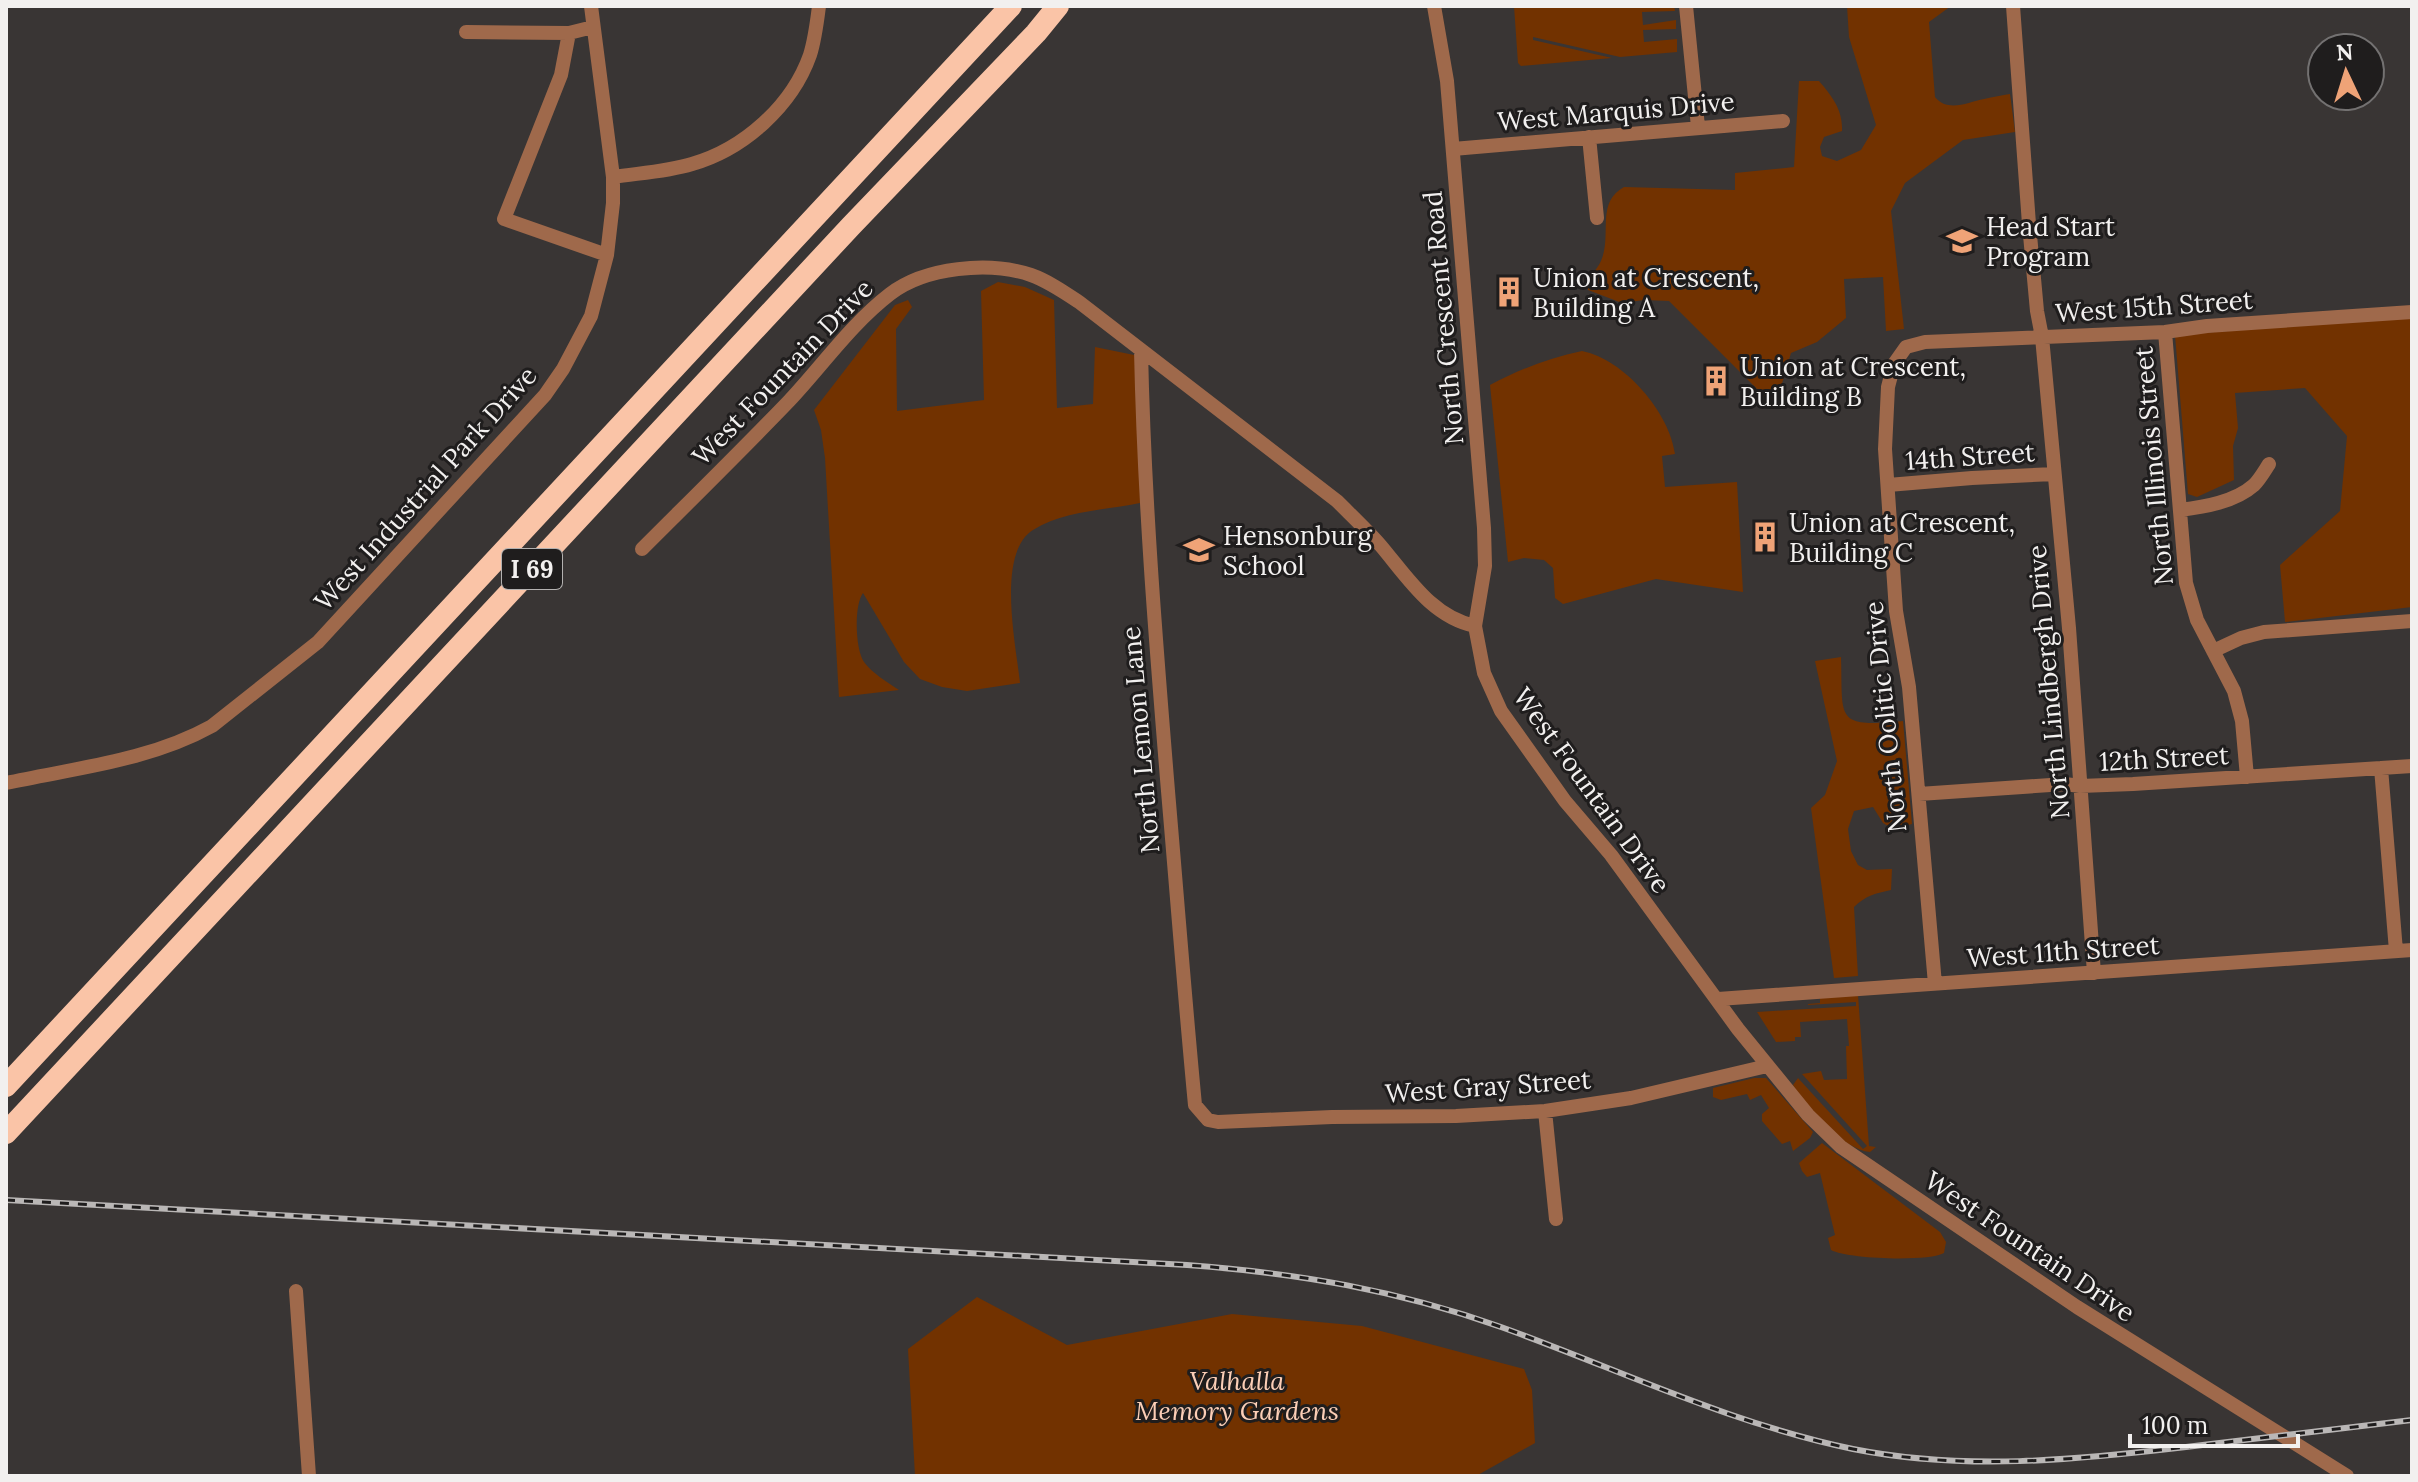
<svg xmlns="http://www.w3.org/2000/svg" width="2418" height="1482" font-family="Lora,serif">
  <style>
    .green { fill: #723200 }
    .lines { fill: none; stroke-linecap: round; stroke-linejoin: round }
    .minor { stroke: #9f694b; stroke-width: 14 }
    .highway { stroke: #fac4a7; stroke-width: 22 }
    .rail-casing { stroke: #bab7b6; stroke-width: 6 }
    .rail { stroke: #1f1d1d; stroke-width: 3; stroke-dasharray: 9; stroke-linecap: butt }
    .labels { text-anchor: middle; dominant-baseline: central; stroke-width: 6; stroke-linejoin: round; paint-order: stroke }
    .shield { fill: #1f1d1d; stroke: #b3b1b0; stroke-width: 2 }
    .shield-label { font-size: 24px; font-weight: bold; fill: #f2f0ef }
    .street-label { font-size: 26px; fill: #f2f0ef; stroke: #1f1d1d }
    .poi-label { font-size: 26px; fill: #f2f0ef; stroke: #1f1d1d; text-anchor: start }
    .park-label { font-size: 26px; font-style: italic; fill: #fbceb6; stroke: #1f1d1d }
  </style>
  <rect width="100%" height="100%" fill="#393534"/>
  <!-- green -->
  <path class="green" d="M1514 6H1674L1675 11 1642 12 1643 25 1676 20V29L1643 30 1644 42 1677 39V52L1620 57 1533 37V40L1612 58 1521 66 1518 63Z
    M1847 6H1951L1929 22 1935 97C1948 113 1968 102 1984 99 1993 97 2002 95 2010 94L2015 132 1963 140 1905 183 1891 211 1904 329 1886 331 1883 277 1844 279 1846 318 1817 342 1791 353 1775 407 1669 301 1644 300 1622 303 1588 290 1586 279C1624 251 1588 207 1624 187L1735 190V173L1794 167 1799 81H1819C1832 96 1843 110 1842 131L1824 137 1820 147 1822 156 1837 161 1861 150 1876 125 1849 37Z
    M998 282 1025 287 1054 300 1057 408 1093 404 1095 347 1139 356 1140 503C1106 510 1063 511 1033 530 996 553 1016 645 1020 683L967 691 942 687 920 679 904 662 863 593C854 605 855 649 864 662 872 673 887 682 899 690L839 697 825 458 821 430 814 410 895 305 908 300 912 307 896 329 897 411 984 400 981 291Z
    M2412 317V607L2285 622 2280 565 2340 511 2347 436 2305 388 2235 393 2238 428 2233 446 2234 480 2197 497 2188 494 2175 335Z
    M1582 351C1624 359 1670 413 1675 454L1662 456 1665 487 1737 482 1743 592 1656 579 1563 604 1555 598 1553 568 1544 560 1524 558 1508 562 1490 385C1520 369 1549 358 1582 351Z
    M1841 657C1843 719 1834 728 1903 721L1912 824 1893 829 1883 823 1873 807 1854 811 1848 829 1851 851 1858 865 1867 870 1892 869 1891 890C1876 893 1865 896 1854 907L1858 976 1834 978 1811 808 1825 795 1837 761 1815 661Z
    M1858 995 1869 1146 1876 1147 1870 1152C1844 1150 1805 1108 1793 1085L1798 1078 1863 1149 1867 1146 1802 1074 1821 1071 1824 1080 1847 1079 1846 1046H1849L1847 1019 1800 1022 1801 1037H1795V1041L1776 1042 1757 1012 1856 1006V1002L1808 1005V1004L1820 1003V998Z
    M1754 1078H1766L1813 1132 1810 1138 1793 1151 1790 1141 1782 1144 1762 1121V1114L1769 1108 1761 1095 1750 1100 1747 1094 1721 1100 1713 1097V1088Z
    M1822 1143 1940 1232 1946 1242 1944 1253C1928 1262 1847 1259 1831 1250L1828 1238 1835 1235 1820 1173 1807 1177 1802 1171 1799 1163Z
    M977 1297 1067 1345 1232 1314 1362 1326 1524 1369 1532 1390 1535 1443 1476 1476H915L908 1349Z"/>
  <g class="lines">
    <!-- minor -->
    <path class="minor" d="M591 6 613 177
      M1434 6 1447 81 1484 528 1485 566 1475 626 1484 673 1501 711 1565 801 1611 855 1738 1029 1808 1115 1841 1147 2077 1307 2347 1476
      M1686 6 1698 127
      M2013 6 2029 224 2037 311 2042 337 2069 628 2094 973
      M593 27 569 33 561 75 504 219 607 255
      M466 32 569 33
      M1589 137 1597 218
      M1453 149 1783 121
      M2165 332 2186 583 2197 620 2234 691 2242 721 2247 777
      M1141 350C1144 498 1156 644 1168 791 1177 896 1185 1001 1195 1105L1208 1120 1218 1122 1332 1117 1456 1116 1545 1111 1631 1098 1767 1066
      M1888 485 1972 478 2054 474
      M2180 510C2204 507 2235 502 2254 485 2260 479 2265 470 2269 464
      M642 549C691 500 741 451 789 401 822 366 851 324 890 294 925 267 989 261 1031 275 1048 281 1064 292 1079 302L1337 501C1352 516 1367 530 1381 546 1408 578 1432 617 1475 626
      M2213 651 2241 638 2264 632 2412 621
      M2381 768 2396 951
      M6 783C75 768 149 761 212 726L318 642 545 395 563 369 591 316 607 255 613 203V177C639 173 666 172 692 164 744 149 792 106 810 55 815 39 817 22 819 6
      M1919 794 2065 784 2080 786 2133 784 2412 766
      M1935 984 1909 687 1896 611 1885 449 1888 387 1894 364 1906 347 1925 342 2165 332 2207 326 2412 312
      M1718 999 2412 950
      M1545 1111 1556 1219
      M296 1291 309 1476"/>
    <!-- highway -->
    <path class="highway" d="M6 1086 1011 6
      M6 1133 851 226 1036 33 1058 6"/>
    <!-- rail casing -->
    <g class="rail-casing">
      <path id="rail" d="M6 1200 1187 1265C1297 1273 1397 1290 1501 1327 1618 1369 1731 1424 1853 1449 1964 1471 2075 1460 2186 1447 2261 1438 2337 1429 2412 1420"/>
    </g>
    <!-- rail -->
    <use href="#rail" class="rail"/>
  </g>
  <!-- icons -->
  <defs>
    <g id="school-bare" transform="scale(2.4)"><path d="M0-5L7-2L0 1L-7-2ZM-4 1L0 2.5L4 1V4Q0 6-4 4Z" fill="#efa377" stroke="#1f1d1d" stroke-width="2.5" paint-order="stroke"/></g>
    <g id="building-bare" transform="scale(2.4)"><path d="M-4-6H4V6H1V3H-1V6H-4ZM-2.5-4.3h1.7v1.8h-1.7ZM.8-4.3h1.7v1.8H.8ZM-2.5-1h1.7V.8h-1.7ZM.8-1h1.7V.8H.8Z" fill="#efa377" stroke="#1f1d1d" stroke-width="2.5" paint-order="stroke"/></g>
  </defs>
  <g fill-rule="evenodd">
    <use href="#school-bare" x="1962" y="241"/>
    <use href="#building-bare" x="1509" y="292"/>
    <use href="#building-bare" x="1716" y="381"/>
    <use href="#building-bare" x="1765" y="537"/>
    <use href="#school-bare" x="1199" y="550"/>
  </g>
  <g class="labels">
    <!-- shield labels -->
    <rect class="shield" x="502" y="549" width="60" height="40" rx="6"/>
    <g class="shield-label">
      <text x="532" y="569">I 69</text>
    </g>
    <!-- street labels -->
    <g class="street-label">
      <text transform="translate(1616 111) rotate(-5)">West Marquis Drive</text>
      <text transform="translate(2154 306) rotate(-4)">West 15th Street</text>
      <text transform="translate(1443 318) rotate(-95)">North Crescent Road</text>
      <text transform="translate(782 372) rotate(-46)">West Fountain Drive</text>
      <text transform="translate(1970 456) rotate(-4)">14th Street</text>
      <text transform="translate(2153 466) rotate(-95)">North Illinois Street</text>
      <text transform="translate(425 488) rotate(-48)">West Industrial Park Drive</text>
      <text transform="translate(2048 682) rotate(-95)">North Lindbergh Drive</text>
      <text transform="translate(1885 717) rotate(-96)">North Oolitic Drive</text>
      <text transform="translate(1140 740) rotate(-95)">North Lemon Lane</text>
      <text transform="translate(2164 758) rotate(-3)">12th Street</text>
      <text transform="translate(1592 790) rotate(54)">West Fountain Drive</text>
      <text transform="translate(2063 951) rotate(-4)">West 11th Street</text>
      <text transform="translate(1488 1086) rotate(-4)">West Gray Street</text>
      <text transform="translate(2030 1246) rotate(34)">West Fountain Drive</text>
    </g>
    <!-- poi labels -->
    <g class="poi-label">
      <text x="1986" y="226">Head Start<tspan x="1986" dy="30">Program</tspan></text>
      <text x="1533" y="277">Union at Crescent,<tspan x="1533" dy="30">Building A</tspan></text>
      <text x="1740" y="366">Union at Crescent,<tspan x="1740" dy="30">Building B</tspan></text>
      <text x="1789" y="522">Union at Crescent,<tspan x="1789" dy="30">Building C</tspan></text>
      <text x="1223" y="535">Hensonburg<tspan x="1223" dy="30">School</tspan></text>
    </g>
    <!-- park labels -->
    <g class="park-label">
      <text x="1237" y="1380">Valhalla<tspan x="1237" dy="30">Memory Gardens</tspan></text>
    </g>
  </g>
  <!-- border -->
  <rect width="2418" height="1482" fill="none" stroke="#f2f0ef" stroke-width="16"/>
  <!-- north arrow -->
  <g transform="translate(2346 72) rotate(356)"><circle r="38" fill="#1f1d1d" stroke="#737171" stroke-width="2"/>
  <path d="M0-6L14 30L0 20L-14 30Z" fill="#efa377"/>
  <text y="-12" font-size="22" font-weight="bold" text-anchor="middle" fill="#f2f0ef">N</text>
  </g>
  <!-- scale -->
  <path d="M2130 1434v12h168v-12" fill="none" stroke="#f2f0ef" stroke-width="4"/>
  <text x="2142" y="1434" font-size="24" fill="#f2f0ef" stroke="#1f1d1d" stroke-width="6" paint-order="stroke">100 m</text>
</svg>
